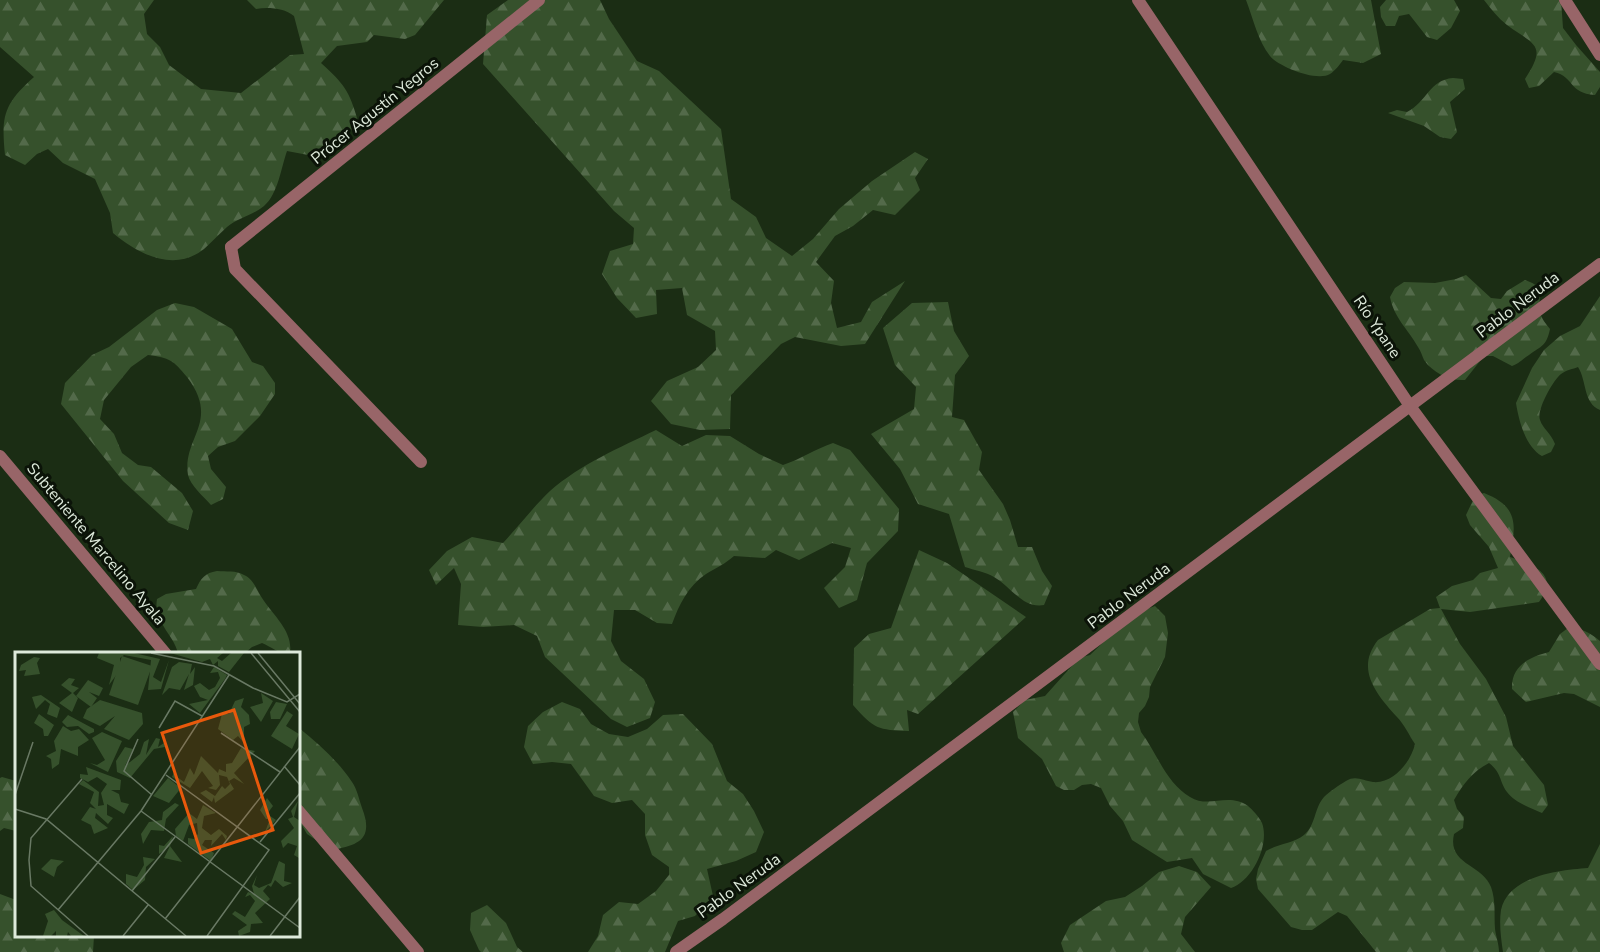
<svg xmlns="http://www.w3.org/2000/svg" width="1600" height="952" font-family="'Nunito Sans',sans-serif">
  <style>
    .forest { fill: url(#forest-firs) }
    .lines { fill: none; stroke-linecap: round; stroke-linejoin: round }
    .service { stroke: #986568; stroke-width: 12 }
    .minor { stroke: #986568; stroke-width: 12 }
    .labels { text-anchor: middle; dominant-baseline: central; stroke-width: 6; stroke-linejoin: round; paint-order: stroke }
    .street-label { font-size: 16px; fill: #deeadb; stroke: #0b1308 }
    .inset-road { fill: none; stroke: #697964; stroke-width: 1.5 }
    .view { fill: #e8590c; fill-opacity: 0.15; stroke: #e8590c; stroke-width: 3 }
    .inset-edge { fill: none; stroke: #deeadb; stroke-width: 3 }
  </style>
  <defs>
    <pattern id="forest-firs" width="22" height="20" patternUnits="userSpaceOnUse" patternTransform="scale(1.5)"><rect width="22" height="20" fill="#36512c"/><path d="M5 1l3.5 6h-7zM16 11l3.5 6h-7z" fill="#536a4a"/></pattern>
  </defs>
  <rect width="100%" height="100%" fill="#1b2d14"/>
  <!-- forest -->
  <path class="forest" d="M0 0H154L144 14 147 34 160 47 169 65 201 89 241 93 290 55 304 54 294 16C284 8 268 7 256 9L247 0H444L415 35 405 39 374 35 367 42 337 46 321 63C344 84 349 90 358 121L340 146 324 158 287 151C281 168 278 194 264 206 253 215 238 218 227 227 219 234 212 242 204 249 174 273 138 254 113 233L110 213 95 179 63 163 48 149 37 154 25 165 5 155C1 115 4 104 34 77L0 47Z
    M508 0H600L609 19 637 61 659 71 721 129 731 199 756 217 766 238 792 256 813 239 839 209 872 181 915 152 928 159 915 178 920 190 895 215 873 210 853 226 835 236 816 262 834 281 831 303 837 328 861 322 872 302 905 281 865 344 841 346 795 337 781 344 731 395 730 429 700 430 671 424 651 401 667 381 698 367 716 350 715 331 687 315 682 288 656 290 657 314 636 318 617 298 602 274 610 251 633 244 634 228 614 211 483 64 487 15Z
    M1246 0H1371L1381 54 1363 63 1343 60C1340 64 1335 71 1330 74 1317 82 1279 67 1270 56 1258 41 1253 18 1246 0Z
    M1386 0H1454L1460 11 1451 28 1437 40 1427 37 1409 14 1399 16 1395 26H1386L1381 17 1380 7Z
    M1484 0H1561L1563 28 1576 45 1600 72V87L1595 95C1568 93 1575 77 1554 72L1539 86 1529 88 1525 79C1548 44 1534 45 1507 25 1498 18 1491 9 1484 0Z
    M1453 78 1463 79 1465 89 1450 102 1457 132 1451 139 1440 137 1424 126 1388 113 1397 110 1407 112C1427 102 1429 80 1453 78Z
    M1466 275 1491 298 1501 299 1507 291 1525 280C1548 288 1537 294 1540 312 1541 318 1546 324 1550 329 1546 347 1542 345 1529 355 1522 359 1520 363 1512 366L1493 356H1484L1465 380C1450 381 1433 373 1424 360 1422 356 1421 351 1418 347 1408 329 1394 318 1390 297L1395 288 1404 282 1435 283 1456 279Z
    M1600 296V410C1583 403 1587 381 1578 367 1573 369 1566 370 1561 374 1553 380 1536 411 1540 420 1543 429 1551 433 1555 444L1551 452 1542 456C1526 447 1519 422 1516 403L1532 368 1544 350 1560 336 1580 326Z
    M948 302 954 331 969 356 955 375 952 417 964 420 982 452 979 470 1003 504 1010 520 1018 547H1032L1042 571 1052 586 1044 605C1023 609 1010 586 994 577 986 572 974 570 965 567L949 514 918 504 900 469 871 434 914 409 916 387 895 365 883 328 912 303Z
    M175 303 194 307 232 329 252 362 263 366 275 383V394L260 416 235 441 218 447 208 456 211 469 226 487 223 499 211 505C204 497 190 485 188 475 182 437 221 422 187 377 173 360 170 358 148 355L131 367 104 400 100 419 114 434 122 453 138 465 151 467 182 493 193 511 188 530 169 523 123 481 61 404 65 383 92 355 109 347 157 310Z
    M656 430 682 446 706 435 730 436 759 454 783 465C801 459 815 449 833 443L850 450 899 509 898 531 867 563 857 600 839 608 824 588 845 567 851 548 832 543 799 560 776 550 765 558 734 556C725 564 716 568 706 574 688 586 679 605 672 624L657 623 635 610H614L611 641 621 661 644 679 655 702 650 718 627 727 611 719 545 657 537 636 514 625 483 627 458 625 461 584 454 568 436 585 429 570 447 551 472 537 503 543C518 527 535 505 550 491 581 464 619 448 656 430Z
    M1484 493C1519 507 1516 525 1510 557 1532 565 1561 573 1539 602L1470 612 1441 609 1460 644 1486 679 1506 717 1513 746 1544 785 1548 805 1542 813C1531 808 1514 802 1507 792 1499 781 1502 773 1489 763 1472 772 1463 784 1454 800L1457 809 1464 817 1463 828 1454 834C1447 865 1482 864 1491 887 1496 901 1494 915 1495 929 1496 937 1499 944 1499 952H1376L1347 916 1338 912 1312 930H1302L1291 927 1258 889 1256 879 1258 869 1266 851C1278 844 1294 843 1304 835 1316 825 1314 808 1324 797 1329 792 1339 785 1346 781 1356 775 1363 781 1373 782 1393 784 1411 762 1415 744 1409 735 1404 724 1397 717 1376 694 1355 669 1378 640L1430 609 1440 608 1436 597 1452 586 1473 580 1480 573 1498 568 1489 547 1470 525 1466 515 1475 496Z
    M919 550 947 563 1026 617 918 714 907 710 909 731C878 730 874 729 853 705L854 648 869 634 891 628Z
    M217 571C226 572 236 570 244 575 255 580 257 592 264 601 275 617 293 632 290 653 278 654 272 647 262 643L252 647 245 653H178C173 633 153 622 157 599L166 594 196 589C201 578 205 573 217 571Z
    M1155 606 1165 616 1168 633 1165 657 1150 687 1149 697 1145 706 1139 713 1138 722 1141 732C1157 753 1166 783 1190 797 1209 809 1228 792 1248 806 1252 809 1260 818 1262 823 1270 845 1252 881 1231 888L1203 874 1192 858 1167 862 1132 840 1123 821 1110 806 1101 788 1091 784 1082 785 1074 790H1064L1056 786 1042 759 1018 738 1013 712 1025 700 1045 696 1079 658 1090 655 1115 631 1142 611Z
    M1568 628C1582 628 1589 632 1600 641V707L1574 694 1564 693 1526 702 1512 689C1511 666 1529 657 1549 652L1560 634Z
    M562 702 580 709 591 724 609 734 628 737 647 729 663 715 683 714 712 744 727 781 743 794 754 811 764 832 756 852 736 861 707 869 713 896 695 916 678 921 665 952H588L598 936 603 915 619 902 638 904 656 891 669 875V867L652 855 645 835V814L632 800 612 803 594 796 571 764 552 762 533 764 524 747 528 726 543 712Z
    M299 728C318 743 338 761 352 782 357 789 359 799 362 808 374 839 359 845 331 850L307 834 299 820Z
    M2 777 16 781V831L4 828 0 831V778Z
    M1600 844V952H1503C1501 939 1499 923 1501 910 1509 875 1561 870 1588 868Z
    M1179 866 1197 872 1211 887 1185 917 1181 934 1195 952H1064L1061 943 1070 925 1106 901 1125 897 1142 886 1159 872Z
    M0 894 16 900V936H94L93 952H0Z
    M487 905 506 923 517 947 523 952H481L479 950 470 930 471 913Z"/>
  <g class="lines">
    <!-- service -->
    <path class="service" d="M231 247 235 269 421 462"/>
    <!-- minor -->
    <path class="minor" d="M1138 0 1410 406 1600 664
      M1565 0 1600 55
      M231 247 539 0
      M0 456 166 654
      M298 810 418 952
      M676 952 723 919 1600 264"/>
  </g>
  <g class="labels">
    <!-- street labels -->
    <g class="street-label">
      <text transform="translate(375 111) rotate(-39)">Prócer Agustín Yegros</text>
      <text transform="translate(1518 305) rotate(-37)">Pablo Neruda</text>
      <text transform="translate(1377 327) rotate(56)">Río Ypane</text>
      <text transform="translate(96 544) rotate(50)">Subteniente Marcelino Ayala</text>
      <text transform="translate(1129 596) rotate(-37)">Pablo Neruda</text>
      <text transform="translate(739 886) rotate(-36)">Pablo Neruda</text>
    </g>
  </g>
  <!-- overview -->
  <g transform="translate(15 652)">
    <rect width="285" height="285" fill="#1b2d14"/>
    <path d="M84 1H119L145 7 138 25 146 30 154 8 146 37 133 38 136 8 109 3 105 6V18L94 33 99 13 82 6ZM155 1H208L202 6 207 9 216 1H229L214 20 203 14V9L198 13 195 7 187 10ZM19 5 25 6 22 11 25 22 9 24 11 18 4 19 6 13ZM164 10 177 12 175 22 180 15 178 33 169 38 174 22 165 38 154 36 147 43 157 15ZM199 15 212 23 210 27 185 61 174 52 193 48 185 45 179 34 185 31 194 38 200 35 205 26 203 20 195 21ZM54 26 60 27 56 33 64 36 58 41 63 46 57 60 44 51 57 41 46 33ZM246 41 258 49 246 70 235 55 248 51ZM26 43 45 56 42 66 32 62 35 52 30 48 21 57 17 45ZM229 46 226 55 234 63 235 72 229 75V91L223 84 218 88 203 77 207 62H214L220 49ZM85 48 127 61 128 72 114 88 89 77 100 64 85 74 68 66 72 57ZM261 50 272 52 265 67H256L255 60ZM24 62 39 73 33 84H29L28 77 19 71ZM53 63 79 77V80L74 82 63 74 52 75 47 70ZM48 74 56 79 64 77 74 88 63 95V104L46 97 44 112 37 117 36 107 31 104 41 99 39 89ZM87 80 107 89 93 120 75 111 82 113 90 108 77 86ZM141 86 145 87 143 95 149 91 150 95 139 97 115 126 102 120 101 109 110 95 118 97 110 114 125 102 129 90 134 87 131 103ZM226 96 240 99 219 121 229 132 219 126 214 129 219 137 200 151 199 145 197 150 185 141 191 138 200 144 207 134 210 137 215 132 212 125 204 123 205 133 201 138 193 136 198 134 187 119 175 136 157 125 161 116 159 123 169 130 175 116 179 123 186 104 203 121 204 117 211 120V112L217 111ZM71 115 106 128 105 138H96L104 142 106 150 114 152 109 162 92 152V163L98 166 93 172 81 161 80 166 93 176 79 182 76 173 66 168 75 155 81 157 75 151 79 140 64 132 68 128 84 140 83 154 89 153 86 141 92 132 82 125 73 130 65 126V122L73 123ZM153 126 166 136 154 151 138 144ZM252 146 258 154 252 162 261 168 250 180 255 167H251L245 158ZM283 149 279 165 285 169 284 206 279 203 282 194 273 191 268 196 266 189 279 176 273 167 278 165 276 159ZM160 151 164 153 151 167 149 179 136 178 128 192 126 182 134 170 147 168 148 160ZM188 153 201 161 189 164 187 176 196 183 204 177 212 184 211 188 207 182 196 194 197 188H190L187 193 199 201 196 209 173 192V186L179 187 183 182 182 171 174 173 168 189 161 184 160 177 174 161 182 167ZM158 184 155 194 167 210 149 206 155 194 144 202V193L149 194ZM128 205 140 207 131 215 130 228 118 238 111 232V222L122 225 129 213ZM36 207 49 209 42 215 39 225 26 217ZM264 209 270 212 269 229 277 231 268 235 260 228 256 235 253 233 248 239 255 247 240 261 248 271 236 272 235 280 224 284 223 279 232 273 217 262 220 259 230 265 240 249 235 243 230 245 233 240 239 242 237 234 242 223 239 233 244 236 256 231ZM39 258 47 268 69 284H56L53 280 52 284H41V279L36 284H28L33 269 30 262Z" fill="#36512c"/>
    <path d="M107 4 137 14 123 53 94 43ZM73 28 88 36 84 44 74 40 82 46 76 55 61 44ZM272 59 278 63 271 74 284 82 277 97 256 84Z" fill="#36512c"/>
    <path class="inset-road" d="M136 1 199 14 238 36 272 50 285 42M236 1 285 60M243 1 285 52M144 76 160 49 187 64M206 81 265 120M123 87 109 119 137 143M269 114 285 133M151 123 254 198 192 284M67 127 16 186 14 208 16 234 73 284M0 143 18 90M0 157 31 167 171 284M126 159 285 276M245 190 285 141M117 239 160 185M43 258 126 159 214 23M150 267 285 95M108 284 133 253M255 284 285 245"/>
    <path class="view" d="M219 58 258 178 186 201 147 81Z"/>
    <rect width="285" height="285" class="inset-edge"/>
  </g>
</svg>
